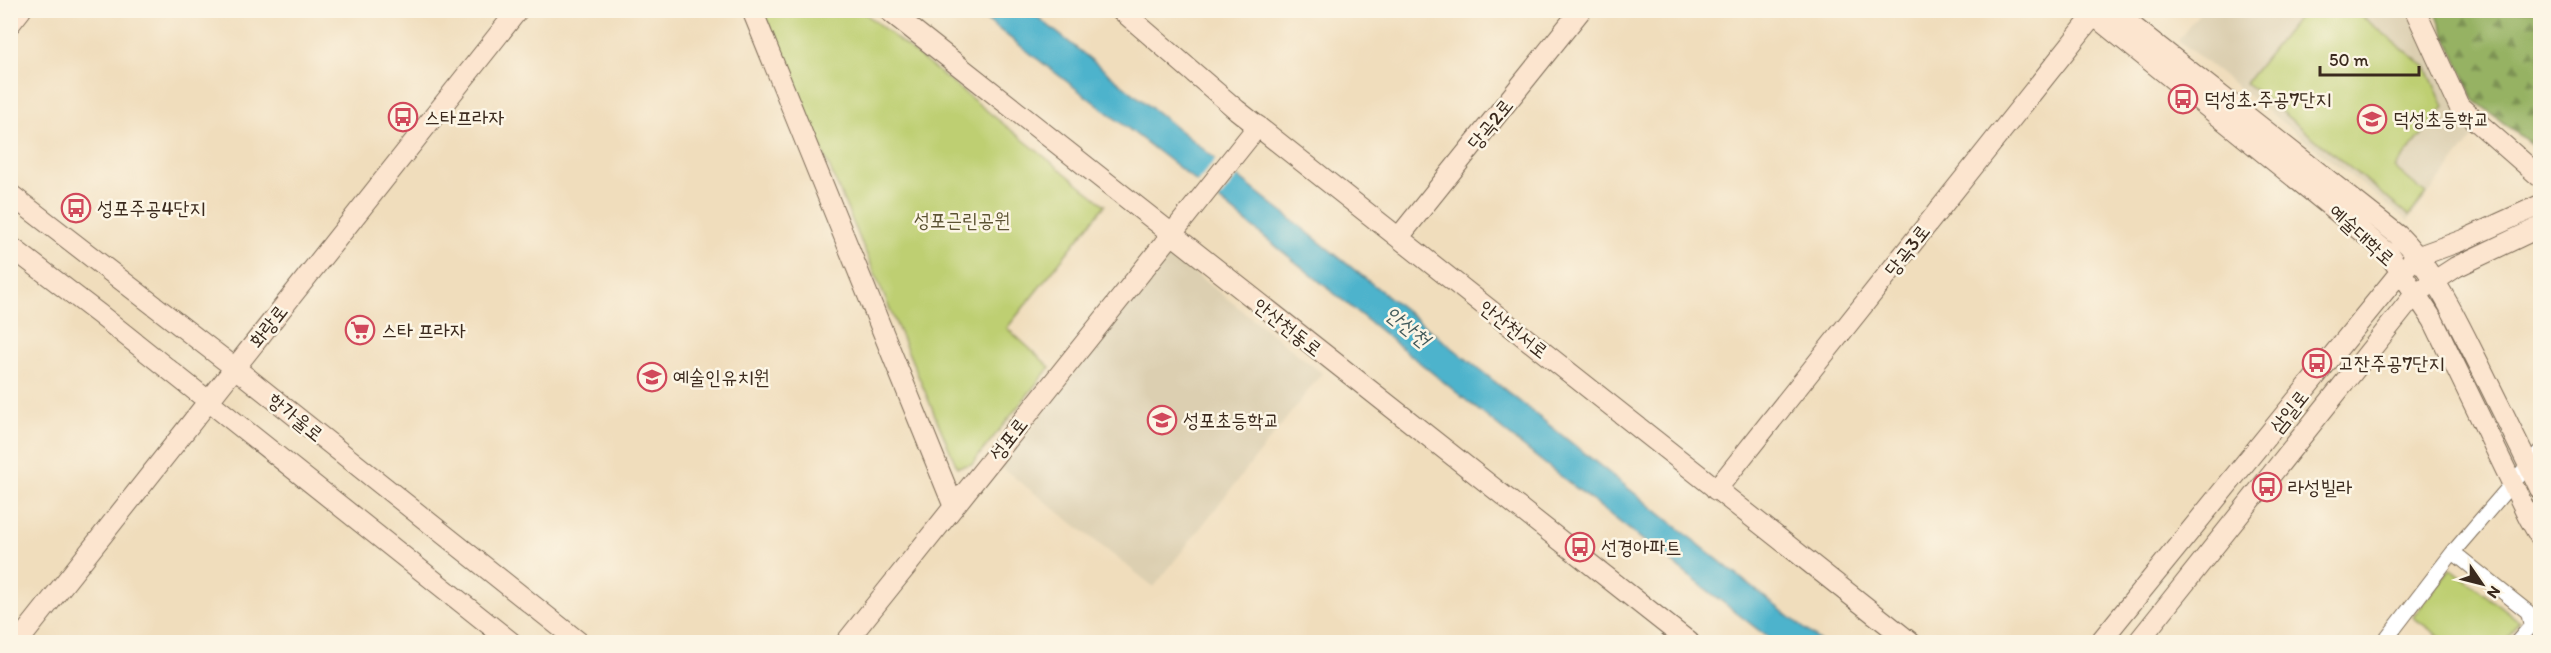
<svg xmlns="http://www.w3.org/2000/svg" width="2551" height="653" font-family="Itim,'Poor Story',sans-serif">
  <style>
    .built { fill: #dccfb1 }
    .green { fill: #becf72; stroke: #7c7c48; stroke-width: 1.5 }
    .forest { fill: url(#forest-firs); stroke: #686e41; stroke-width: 1.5 }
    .water { fill: #4db3cc; stroke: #446e75; stroke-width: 1.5 }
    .pier { fill: #f0ddbc }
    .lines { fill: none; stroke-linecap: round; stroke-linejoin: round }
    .street-casing { stroke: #7a6955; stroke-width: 16 }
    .secondary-casing { stroke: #7a6955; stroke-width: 22 }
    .street { stroke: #fff; stroke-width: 14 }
    .secondary { stroke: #fce5cf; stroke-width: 20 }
    .labels { text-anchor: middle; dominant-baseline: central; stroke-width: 5; stroke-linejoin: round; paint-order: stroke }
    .poi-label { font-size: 20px; fill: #3b2a1e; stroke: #fcf5e5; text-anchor: start }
    .street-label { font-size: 20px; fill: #3b2a1e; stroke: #fcf5e5 }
    .park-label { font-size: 20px; fill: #5c5333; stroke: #fcf5e5 }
    .water-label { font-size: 21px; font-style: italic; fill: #415a5b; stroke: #fcf5e5 }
  </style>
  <defs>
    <pattern id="forest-firs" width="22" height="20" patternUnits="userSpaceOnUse" patternTransform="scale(1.5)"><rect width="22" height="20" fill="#96b264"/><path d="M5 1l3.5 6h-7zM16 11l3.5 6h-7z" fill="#7c9152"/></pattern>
  </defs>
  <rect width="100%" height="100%" fill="#fcf5e5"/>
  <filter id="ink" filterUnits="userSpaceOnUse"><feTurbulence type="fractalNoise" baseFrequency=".0167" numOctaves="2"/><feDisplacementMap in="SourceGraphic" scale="12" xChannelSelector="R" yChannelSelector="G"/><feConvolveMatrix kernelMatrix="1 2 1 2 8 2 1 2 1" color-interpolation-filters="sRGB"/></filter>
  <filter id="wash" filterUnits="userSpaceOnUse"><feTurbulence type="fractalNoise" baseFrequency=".008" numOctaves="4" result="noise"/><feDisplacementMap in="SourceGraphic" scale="24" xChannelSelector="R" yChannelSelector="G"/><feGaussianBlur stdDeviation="1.35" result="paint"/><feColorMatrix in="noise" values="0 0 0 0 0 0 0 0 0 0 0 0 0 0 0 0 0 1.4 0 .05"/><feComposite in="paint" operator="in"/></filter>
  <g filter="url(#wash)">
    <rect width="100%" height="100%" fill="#f0ddbc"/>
    <!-- built -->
    <path class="built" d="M2201 11H2407L2479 130 2408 221 2178 40Z
      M1169 253 1322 373 1154 587 1001 467Z"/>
    <!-- green -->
    <path class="green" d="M763 11H862L1105 205 1007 328 1050 367 972 464 957 467Z
      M2303 11H2355L2426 67 2444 107 2395 168 2426 194 2409 216 2246 83Z
      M2452 569 2519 621 2505 642H2447L2413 617 2449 570Z"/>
    <!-- forest -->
    <path class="forest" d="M2435 11H2540V151L2474 100Z"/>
    <!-- water -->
    <path class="water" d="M975 11H1030L1821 642H1774L1540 460 1177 166Z"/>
    <!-- pier -->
    <path class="pier" d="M1218 156 1240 174 1217 202 1195 185Z"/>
  </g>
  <g filter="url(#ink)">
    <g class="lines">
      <!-- street casing -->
      <g class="street-casing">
        <path id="street" d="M2453 552 2528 612 2531 626 2517 642
          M2384 642 2453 552 2540 451"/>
      </g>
      <!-- secondary casing -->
      <g class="secondary-casing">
        <path id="secondary" d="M752 10 954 507
          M888 10 1689 642
          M1121 10 1237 110 1910 642
          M2087 10 2388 253 2433 320 2529 518 2540 537
          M2112 10 2398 235C2437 275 2455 317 2480 366 2500 407 2521 448 2540 489
          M2415 10 2459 106 2540 177
          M10 24 21 10
          M10 194 235 368 579 642
          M1399 237 1581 10
          M10 246 99 314 511 642
          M1716 490 2098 10
          M18 642 518 10
          M846 642 1258 126
          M2100 642 2401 271 2419 256 2463 240 2540 205
          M2138 642 2416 293 2456 267 2540 227"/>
      </g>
      <!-- street -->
      <use href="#street" class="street"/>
      <!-- secondary -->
      <use href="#secondary" class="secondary"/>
    </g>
  </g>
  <!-- icons -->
  <defs>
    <g id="bus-ring" transform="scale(1.5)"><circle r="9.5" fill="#fcf5e5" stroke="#d1495b" stroke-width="1.5"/><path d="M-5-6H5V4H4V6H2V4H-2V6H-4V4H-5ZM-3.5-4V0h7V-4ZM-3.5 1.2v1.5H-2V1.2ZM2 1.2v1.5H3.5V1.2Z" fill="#d1495b"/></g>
    <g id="school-ring" transform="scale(1.5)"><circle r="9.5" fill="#fcf5e5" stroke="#d1495b" stroke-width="1.5"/><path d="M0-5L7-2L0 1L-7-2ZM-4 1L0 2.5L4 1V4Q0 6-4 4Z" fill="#d1495b"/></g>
    <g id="supermarket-ring" transform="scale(1.5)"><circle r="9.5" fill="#fcf5e5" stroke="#d1495b" stroke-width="1.5"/><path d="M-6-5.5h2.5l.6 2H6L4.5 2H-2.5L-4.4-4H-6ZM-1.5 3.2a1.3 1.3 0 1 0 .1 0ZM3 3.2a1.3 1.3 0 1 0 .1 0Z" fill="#d1495b"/></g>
  </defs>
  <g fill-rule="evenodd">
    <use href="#bus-ring" x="2183" y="99"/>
    <use href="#bus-ring" x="403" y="117"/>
    <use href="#school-ring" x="2372" y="119"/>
    <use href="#bus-ring" x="76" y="208"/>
    <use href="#supermarket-ring" x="360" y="330"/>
    <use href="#bus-ring" x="2317" y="363"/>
    <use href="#school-ring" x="652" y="377"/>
    <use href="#school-ring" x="1162" y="420"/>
    <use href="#bus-ring" x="2267" y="487"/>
    <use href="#bus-ring" x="1580" y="547"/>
  </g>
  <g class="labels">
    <!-- poi labels -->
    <g class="poi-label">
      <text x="2204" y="99">덕성초.주공7단지</text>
      <text x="424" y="117">스타프라자</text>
      <text x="2393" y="119">덕성초등학교</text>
      <text x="97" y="208">성포주공4단지</text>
      <text x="381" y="330">스타 프라자</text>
      <text x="2338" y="363">고잔주공7단지</text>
      <text x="673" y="377">예술인유치원</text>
      <text x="1183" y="420">성포초등학교</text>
      <text x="2288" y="487">라성빌라</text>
      <text x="1601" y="547">선경아파트</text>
    </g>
    <!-- street labels -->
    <g class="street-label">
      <text transform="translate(1490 124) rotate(-51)">당곡2로</text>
      <text transform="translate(2362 235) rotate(42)">예술대학로</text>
      <text transform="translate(1907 250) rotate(-52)">당곡3로</text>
      <text transform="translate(268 326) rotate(-52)">화랑로</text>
      <text transform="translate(1288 327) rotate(38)">안산천동로</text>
      <text transform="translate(1514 329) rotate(38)">안산천서로</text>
      <text transform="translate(2289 411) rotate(-51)">삼일로</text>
      <text transform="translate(296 417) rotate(39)">항가울로</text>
      <text transform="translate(1008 439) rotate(-52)">성포로</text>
    </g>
    <!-- park labels -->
    <g class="park-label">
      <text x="962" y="220">성포근린공원</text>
    </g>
    <!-- water labels -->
    <g class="water-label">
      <text transform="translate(1408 326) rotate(39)">안산천</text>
    </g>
  </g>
  <!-- margin -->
  <rect width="2551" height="653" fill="none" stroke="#fcf5e5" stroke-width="36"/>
  <!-- north arrow -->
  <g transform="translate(2482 584) rotate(125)" stroke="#fcf5e5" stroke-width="4.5" paint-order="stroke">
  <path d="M0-4.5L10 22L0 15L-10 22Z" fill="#3b2a1e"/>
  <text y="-9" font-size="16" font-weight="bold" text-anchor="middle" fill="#3b2a1e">N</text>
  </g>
  <!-- scale -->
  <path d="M2320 66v9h99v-9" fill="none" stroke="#3b2a1e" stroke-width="3"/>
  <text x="2329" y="66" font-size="18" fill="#3b2a1e" stroke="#fcf5e5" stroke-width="4.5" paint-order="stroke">50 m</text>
</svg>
